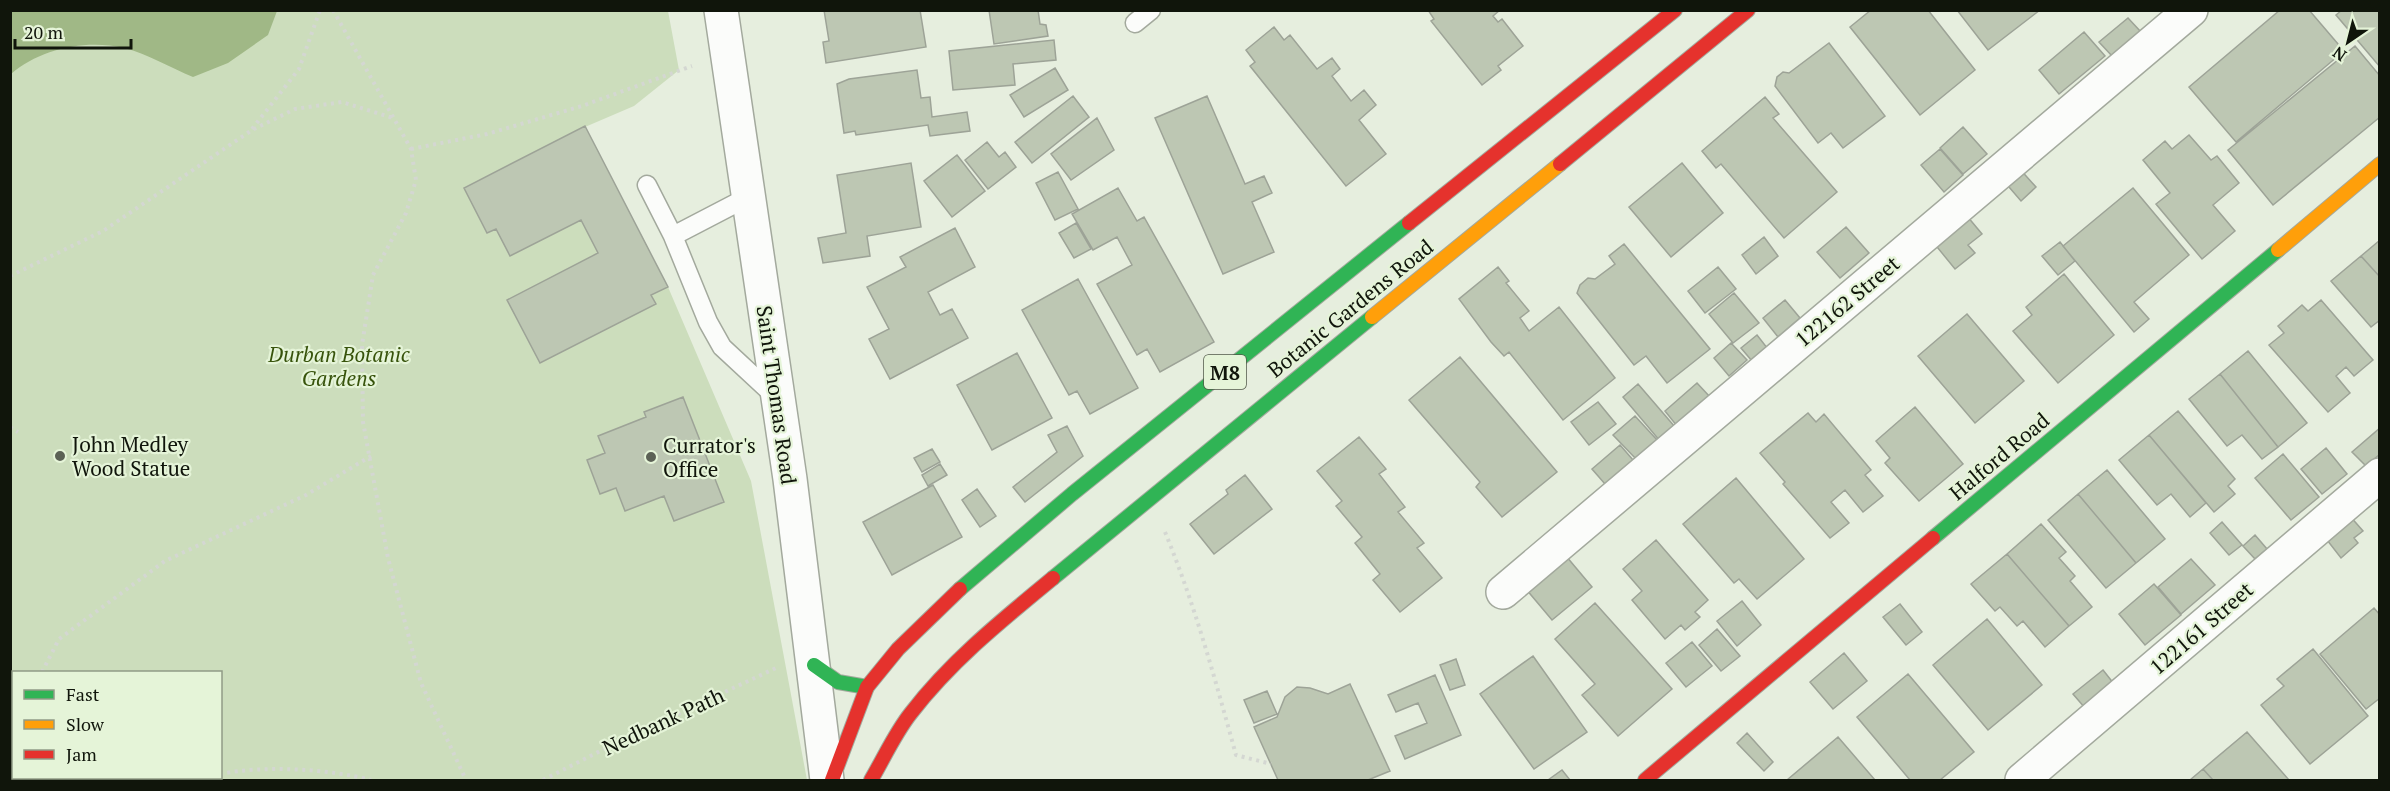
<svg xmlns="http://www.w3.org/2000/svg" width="2390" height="791" font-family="'PT Serif',serif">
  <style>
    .green { fill: #ccddbc; fill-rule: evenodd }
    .water { fill: #a0b886 }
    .building { fill: #bdc7b3; stroke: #9da397; stroke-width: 1.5 }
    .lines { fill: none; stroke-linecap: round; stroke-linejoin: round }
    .lane-casing { stroke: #a3a99d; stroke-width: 21 }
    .street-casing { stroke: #a3a99d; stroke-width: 36 }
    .fast-casing { stroke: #a3a99d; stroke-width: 16 }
    .slow-casing { stroke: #a3a99d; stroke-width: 16 }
    .jam-casing { stroke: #a3a99d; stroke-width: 16 }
    .path { stroke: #d4d7d2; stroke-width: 4; stroke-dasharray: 3 4.5; stroke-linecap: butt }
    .lane { stroke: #fbfcfa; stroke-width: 18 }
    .street { stroke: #fbfcfa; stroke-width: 33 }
    .fast { stroke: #30b455; stroke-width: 14 }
    .slow { stroke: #ff9f0a; stroke-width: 14 }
    .jam { stroke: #e5322d; stroke-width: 14 }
    .poi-dot { fill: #5b6155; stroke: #e5f4d8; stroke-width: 2 }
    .labels { text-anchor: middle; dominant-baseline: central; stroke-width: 4.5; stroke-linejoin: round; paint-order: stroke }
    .shield { fill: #e5f4d8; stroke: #505848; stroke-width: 1.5 }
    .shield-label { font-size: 20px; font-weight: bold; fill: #10150b }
    .street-label { font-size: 21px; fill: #10150b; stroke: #e5f4d8 }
    .park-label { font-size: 21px; font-style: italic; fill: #37530b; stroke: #e5f4d8 }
    .poi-label { font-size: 21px; fill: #10150b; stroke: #e5f4d8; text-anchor: start }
  </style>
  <rect width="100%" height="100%" fill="#e6eede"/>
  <!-- green -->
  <path class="green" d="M10 11H668L679 70 634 106 585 127 668 287 751 481 807 780H11ZM14 672H220V778H14Z"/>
  <!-- water -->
  <path class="water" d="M11 10H277V11L268 35 228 63 193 77C171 68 148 54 124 48 85 39 40 49 11 74Z"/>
  <!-- building -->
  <path class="building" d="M824 10H920L926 47 826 63 823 42 829 41Z
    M989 10H1038L1040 24 1046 25 1048 36 994 44Z
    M1428 10H1500L1493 16 1498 22 1502 19 1523 46 1498 66 1501 70 1482 85 1431 21 1434 19Z
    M1871 10H1928L1975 70 1920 115 1850 27Z
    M1957 10H2040L1988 50Z
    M2280 10H2309L2344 51 2236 142 2189 87Z
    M2342 10H2380V67L2336 15Z
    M2128 18 2141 32 2112 56 2099 42Z
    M1274 27 1284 40 1290 35 1317 69 1332 58 1340 69 1332 76 1351 101 1364 90 1376 105 1359 120 1386 154 1346 186 1250 66 1255 62 1246 50Z
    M2084 32 2105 56 2059 94 2039 70Z
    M1054 40 1056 60 1013 64 1015 85 953 90 949 51Z
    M1829 43 1885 116 1843 148 1831 133 1818 143 1775 86 1777 77 1783 72 1789 73Z
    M2355 46 2380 76V117L2273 205 2228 150Z
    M1055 68 1068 90 1024 117 1010 95Z
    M917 70 921 98 930 97 932 117 967 112 970 131 930 136 928 125 856 135 855 131 844 133 837 84 849 79Z
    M1073 96 1089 117 1032 163 1015 142Z
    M1207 96 1245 184 1264 176 1272 193 1252 202 1274 252 1223 274 1155 118Z
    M1765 97 1779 114 1773 118 1837 192 1784 238 1721 164 1716 168 1702 151Z
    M1097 118 1114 150 1071 180 1051 154Z
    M585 126 668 287 651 295 656 304 540 363 507 300 598 253 581 220 510 256 496 229 487 233 464 188Z
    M1963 127 1987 154 1963 174 1940 148Z
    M2189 135 2211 160 2217 156 2239 183 2213 205 2235 231 2202 259 2156 204 2170 193 2143 160 2165 141 2172 149Z
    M987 142 999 157 1005 152 1016 167 988 189 965 160Z
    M1940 149 1963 175 1944 192 1921 165Z
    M957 155 985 191 952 217 924 181Z
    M911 163 921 227 867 236 870 256 823 263 818 238 846 233 837 175Z
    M1682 163 1723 213 1671 257 1629 207Z
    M2018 167 2036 187 2021 201 2003 180Z
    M1058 172 1078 209 1055 220 1036 183Z
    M1118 188 1137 221 1144 217 1214 342 1160 372 1147 349 1137 355 1097 284 1132 265 1117 237 1093 250 1072 214Z
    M2133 188 2189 255 2134 302 2149 319 2134 332 2063 246Z
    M1967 216 1982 234 1968 245 1975 253 1955 269 1933 242Z
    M1076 223 1091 249 1074 258 1059 233Z
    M1846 227 1869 253 1840 278 1817 252Z
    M955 228 975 267 928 292 940 315 952 309 968 338 890 379 869 339 889 329 867 287 906 267 900 257Z
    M1764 237 1778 256 1756 274 1742 255Z
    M2380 240V277L2361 256Z
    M2060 242 2075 261 2058 275 2042 256Z
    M1624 244 1710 349 1667 383 1646 356 1634 365 1577 293 1580 285 1588 278 1595 279 1615 264 1609 256Z
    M2361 256 2380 277V320L2371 327 2331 281Z
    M1498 267 1509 281 1506 283 1529 311 1520 318 1529 331 1559 307 1615 378 1563 420 1509 352 1504 356 1491 342 1459 299Z
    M1718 267 1736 289 1705 313 1688 291Z
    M2064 274 2114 335 2058 383 2013 331 2032 315 2026 307Z
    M1078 279 1138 388 1090 414 1077 391 1069 395 1022 310Z
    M1734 293 1759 323 1733 343 1709 314Z
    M1785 300 1800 318 1778 337 1763 318Z
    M2321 300 2373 360 2354 376 2346 367 2336 376 2350 393 2328 412 2269 345 2284 333 2278 326 2302 305 2308 311Z
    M1967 314 2024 381 1975 423 1918 356Z
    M1757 335 1768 349 1752 361 1741 348Z
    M1731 343 1747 360 1729 376 1714 358Z
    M2248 351 2307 423 2278 447 2220 374Z
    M1017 353 1052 418 992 450 957 385Z
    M1460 357 1557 472 1502 517 1476 487 1480 482 1409 400Z
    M2220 374 2278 447 2262 459 2242 435 2227 446 2189 399Z
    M1697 383 1710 397 1677 426 1665 411Z
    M1638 384 1675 427 1660 441 1623 397Z
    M683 397 724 502 674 521 664 496 625 511 616 488 600 494 587 460 605 453 598 436 646 417 644 412Z
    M1598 402 1616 424 1589 445 1571 422Z
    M1915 407 1963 464 1919 501 1885 463 1890 458 1876 441Z
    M2178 411 2235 479 2228 486 2235 494 2214 512 2149 435Z
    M1808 413 1816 422 1824 414 1871 470 1865 475 1883 496 1863 512 1845 490 1831 502 1849 523 1830 538 1783 484 1785 482 1760 453Z
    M1635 416 1658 441 1637 460 1613 435Z
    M1067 426 1083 456 1025 502 1013 487 1057 452 1048 435Z
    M2380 428V454L2366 466 2352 452Z
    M2149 435 2206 503 2190 517 2171 494 2157 505 2119 460Z
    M1359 437 1386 469 1379 474 1405 507 1398 512 1424 543 1417 548 1442 578 1400 612 1373 580 1380 574 1355 543 1362 537 1336 506 1342 501 1317 471Z
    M1620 445 1633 460 1605 484 1592 469Z
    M2326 448 2347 474 2322 494 2301 469Z
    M932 449 940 462 922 472 914 458Z
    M2283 454 2319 497 2291 520 2255 478Z
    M940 464 947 475 928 486 922 475Z
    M2107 470 2165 539 2136 563 2078 494Z
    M1245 475 1272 509 1214 554 1190 524 1228 494 1226 490Z
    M1736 478 1804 559 1757 599 1739 579 1734 583 1683 524Z
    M933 485 962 537 892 575 863 522Z
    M977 489 996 516 980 527 962 500Z
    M2078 494 2136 563 2106 588 2048 520Z
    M2349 515 2363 531 2354 538 2358 543 2341 558 2324 536Z
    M2222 522 2242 545 2229 555 2210 533Z
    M2041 524 2066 552 2059 558 2075 576 2070 581 2092 607 2069 626 2007 554Z
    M2255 535 2267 549 2255 559 2243 546Z
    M1656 540 1708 600 1695 612 1700 617 1685 630 1681 625 1665 639 1632 600 1642 591 1623 569Z
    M2007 554 2069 626 2045 647 2023 621 2017 626 2000 607 1995 611 1971 584Z
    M1566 556 1592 587 1552 620 1526 589Z
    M2191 559 2215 585 2181 614 2158 587Z
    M2154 584 2181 615 2145 645 2119 614Z
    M1742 601 1761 625 1737 646 1717 621Z
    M1595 603 1672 689 1618 736 1582 695 1595 684 1555 639Z
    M1900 604 1922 632 1906 645 1883 617Z
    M2374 608 2380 615V698L2366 709 2320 654Z
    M1987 619 2042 685 1988 730 1933 665Z
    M1717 629 1740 656 1721 671 1699 645Z
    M1692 642 1712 666 1686 687 1666 663Z
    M2313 649 2368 716 2310 764 2261 705 2284 686 2277 679Z
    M1844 653 1867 681 1833 709 1810 682Z
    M1533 656 1587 732 1534 769 1480 694Z
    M1456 659 1465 685 1450 690 1440 665Z
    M2103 670 2114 684 2085 708 2073 694Z
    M1908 674 1974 752 1940 780H1910L1857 717Z
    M1435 675 1461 735 1405 759 1395 736 1427 723 1418 703 1396 712 1388 695Z
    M1350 684 1390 771 1368 780H1278L1254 727 1277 717 1285 697 1297 687 1310 688 1328 694Z
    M1267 691 1277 714 1254 723 1244 700Z
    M2247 732 2289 780H2213L2203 769Z
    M1747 733 1773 762 1764 771 1737 743Z
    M1838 737 1875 780H1787Z
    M2203 769 2213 780H2190Z
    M1562 770 1570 780H1548Z"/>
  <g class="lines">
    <!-- lane casing -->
    <g class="lane-casing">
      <path id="lane" d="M1135 23 1151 10
        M647 185 673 236 748 197
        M673 236 708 322 722 347 777 398"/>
    </g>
    <!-- street casing -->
    <g class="street-casing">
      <path id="street" d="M721 10 790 479 827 780
        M1503 592 2191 10
        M2022 780 2380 475"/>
    </g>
    <!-- fast casing -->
    <g class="fast-casing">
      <path id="fast" d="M1933 538 2278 250
        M1053 578 1372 317
        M960 589 1072 494 1409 223
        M814 665 838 682 867 687"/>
    </g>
    <!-- slow casing -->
    <g class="slow-casing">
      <path id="slow" d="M2278 250 2380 164
        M1372 317 1560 164"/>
    </g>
    <!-- jam casing -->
    <g class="jam-casing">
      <path id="jam" d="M1560 164 1748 10
        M1409 223 1675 10
        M832 780 867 687 898 649 960 589
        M871 780C884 758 895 733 911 713 951 661 1002 620 1053 578
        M1645 780 1933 538"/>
    </g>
    <!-- path -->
    <path class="path" d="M333 10 411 149 416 180 406 213 373 275 362 345 363 422 388 558 421 683 466 780
      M252 129 299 69 320 10
      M411 149 487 134 582 106 692 66
      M10 276 103 231 252 130 295 109 342 102 393 118
      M10 427 18 432
      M1165 532C1195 605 1215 679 1236 755L1271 764
      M42 672 59 639 165 561 306 495 371 456
      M220 774C263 765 330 769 371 780
      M10 776 14 757
      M189 780 203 778
      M543 780 622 740 776 668"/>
    <!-- lane -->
    <use href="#lane" class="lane"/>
    <!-- street -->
    <use href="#street" class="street"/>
    <!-- fast -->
    <use href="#fast" class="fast"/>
    <!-- slow -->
    <use href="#slow" class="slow"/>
    <!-- jam -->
    <use href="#jam" class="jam"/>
  </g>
  <!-- markers -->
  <g class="poi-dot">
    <circle cx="60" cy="456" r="6"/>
    <circle cx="651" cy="457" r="6"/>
  </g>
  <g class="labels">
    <!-- shield labels -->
    <rect class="shield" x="1204" y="355" width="42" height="34" rx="4.5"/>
    <g class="shield-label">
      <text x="1225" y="372">M8</text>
    </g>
    <!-- street labels -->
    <g class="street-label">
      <text transform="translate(1847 301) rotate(-40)">122162 Street</text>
      <text transform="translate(1350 308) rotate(-39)">Botanic Gardens Road</text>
      <text transform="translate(777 395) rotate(82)">Saint Thomas Road</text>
      <text transform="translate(1999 456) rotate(-40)">Halford Road</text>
      <text transform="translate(2201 628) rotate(-41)">122161 Street</text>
      <text transform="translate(663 721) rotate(-25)">Nedbank Path</text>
    </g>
    <!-- park labels -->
    <g class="park-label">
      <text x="339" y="354">Durban Botanic<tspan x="339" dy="24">Gardens</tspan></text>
    </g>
    <!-- poi labels -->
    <g class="poi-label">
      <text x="72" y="444">John Medley<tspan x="72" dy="24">Wood Statue</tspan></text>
      <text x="663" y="445">Currator's<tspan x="663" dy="24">Office</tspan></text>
    </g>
  </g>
  <!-- border -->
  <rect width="2390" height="791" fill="none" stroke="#10150b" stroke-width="24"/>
  <!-- legend -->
  <rect x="12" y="671" width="210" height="108" fill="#e5f4d8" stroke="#909b86" stroke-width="1.5"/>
  <rect x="24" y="690" width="30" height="9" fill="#30b455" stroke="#909b86" stroke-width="1.5"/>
  <text x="66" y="701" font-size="18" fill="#10150b">Fast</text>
  <rect x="24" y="720" width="30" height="9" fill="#ff9f0a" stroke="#909b86" stroke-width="1.5"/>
  <text x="66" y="731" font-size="18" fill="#10150b">Slow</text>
  <rect x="24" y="750" width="30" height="9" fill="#e5322d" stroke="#909b86" stroke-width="1.5"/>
  <text x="66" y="761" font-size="18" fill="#10150b">Jam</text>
  <!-- north arrow -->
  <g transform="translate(2348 42) rotate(215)" stroke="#e5f4d8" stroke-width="4.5" paint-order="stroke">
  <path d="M0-4.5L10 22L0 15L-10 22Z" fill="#10150b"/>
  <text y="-9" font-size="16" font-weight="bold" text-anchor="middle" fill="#10150b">N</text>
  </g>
  <!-- scale -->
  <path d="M15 39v9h116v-9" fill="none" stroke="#10150b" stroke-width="3"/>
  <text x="24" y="39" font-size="18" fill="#10150b" stroke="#e5f4d8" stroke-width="4.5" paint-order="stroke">20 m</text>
</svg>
